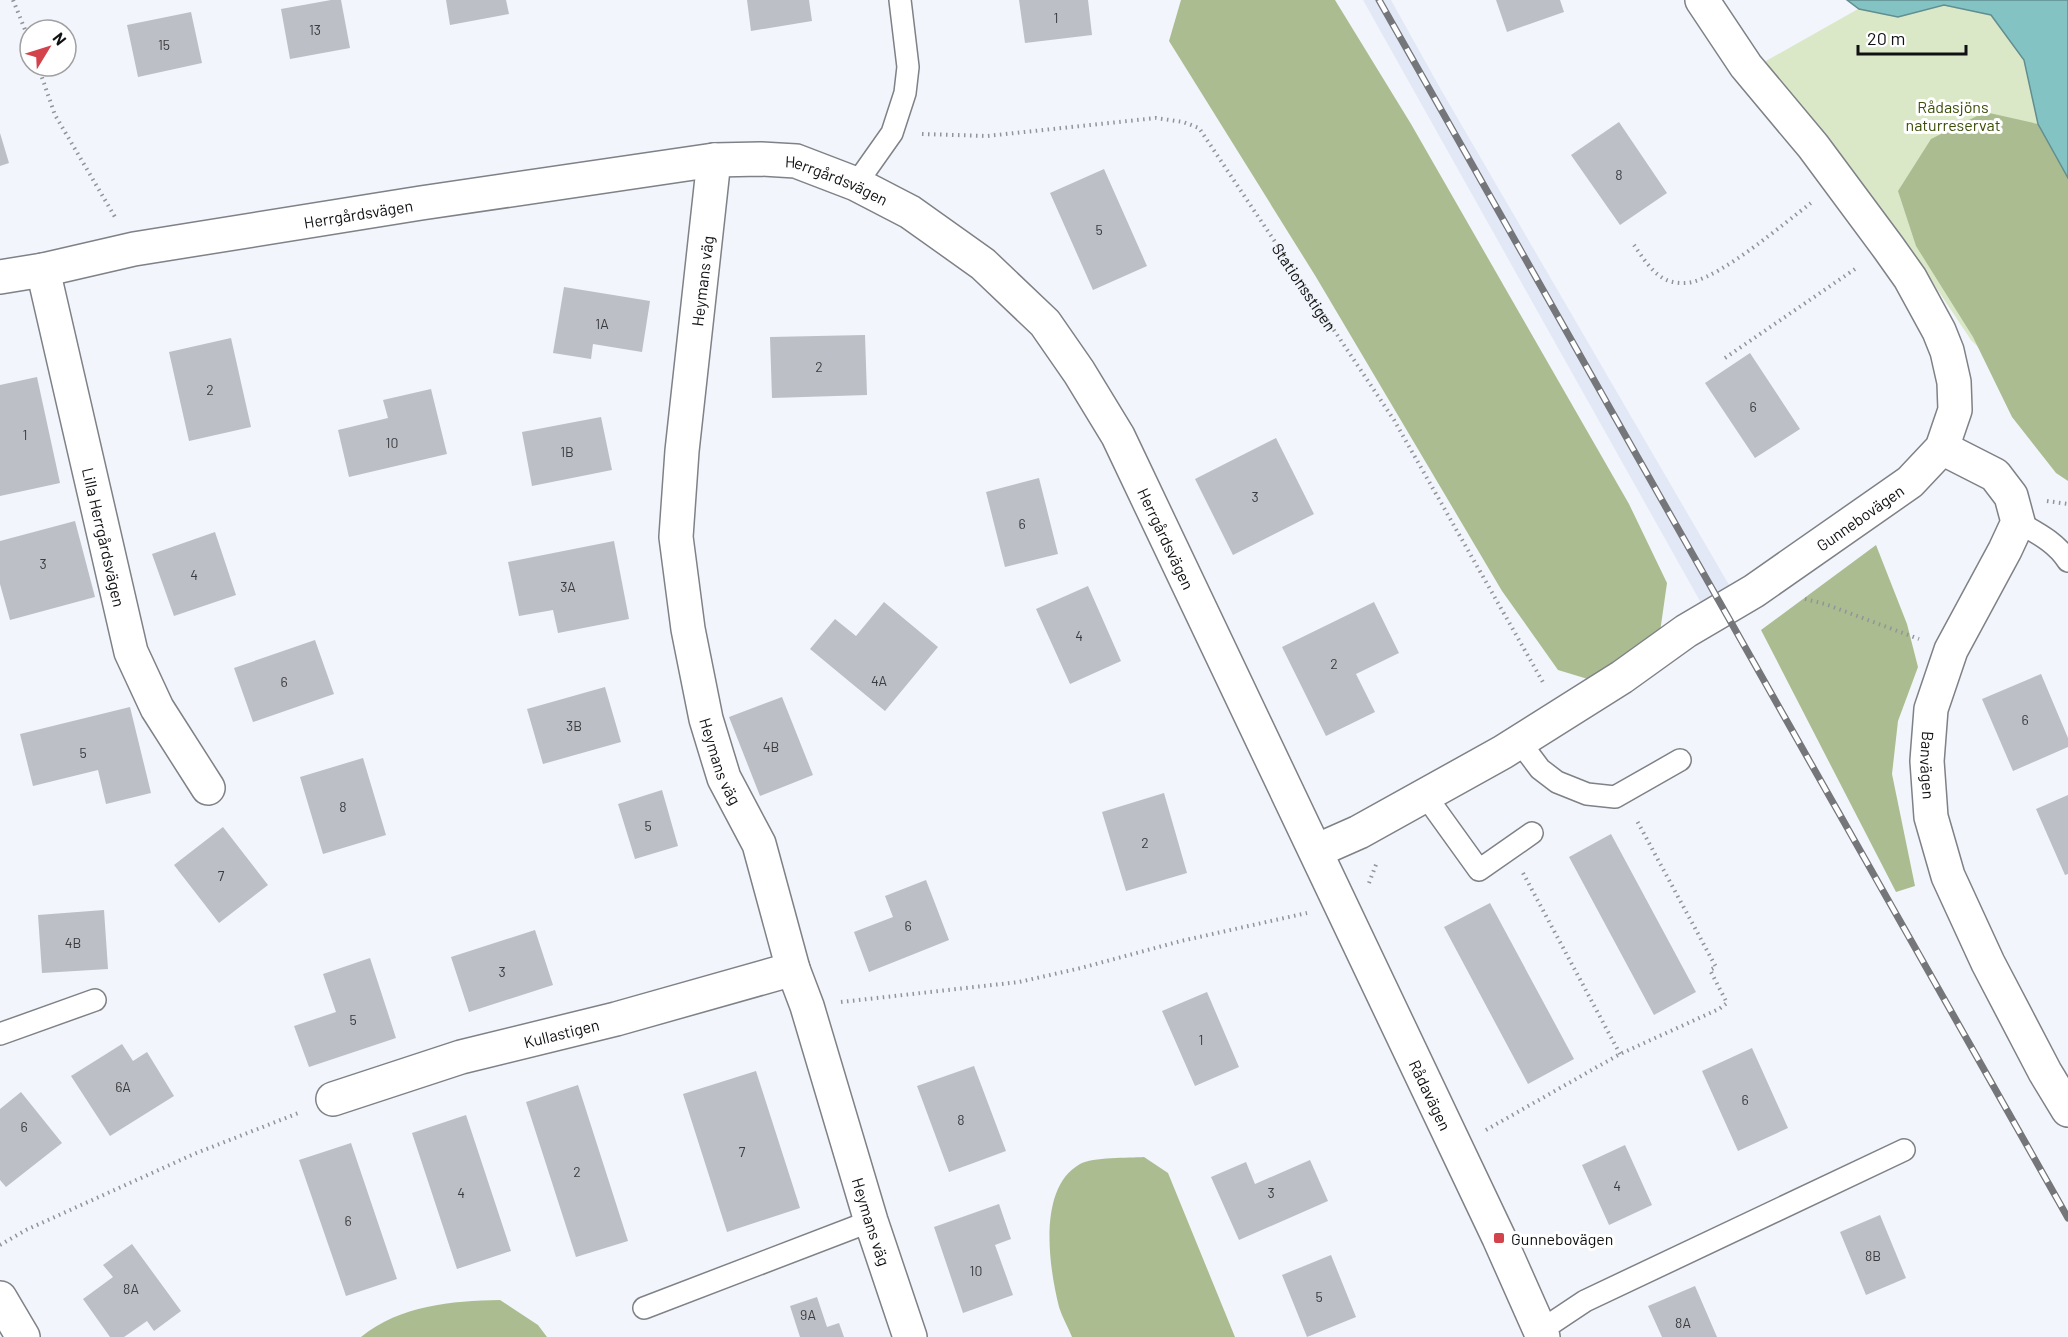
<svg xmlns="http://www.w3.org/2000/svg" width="2068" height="1337" font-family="Barlow,sans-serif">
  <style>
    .built { fill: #e2e8f5 }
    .green { fill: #dbe8c8 }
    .forest { fill: #abbd90 }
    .water { fill: #84c3c4; stroke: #618e8f; stroke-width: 1.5 }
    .building { fill: #bcbfc5 }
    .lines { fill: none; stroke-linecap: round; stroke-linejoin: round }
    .lane-casing { stroke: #7e8186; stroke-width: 24 }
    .street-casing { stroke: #7e8186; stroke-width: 36 }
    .secondary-casing { stroke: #7e8186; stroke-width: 36 }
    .path { stroke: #929499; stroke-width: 4; stroke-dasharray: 1.5 4.5; stroke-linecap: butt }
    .lane { stroke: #fff; stroke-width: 21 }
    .street { stroke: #fff; stroke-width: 33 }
    .secondary { stroke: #fff; stroke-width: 33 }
    .rail-casing { stroke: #74767a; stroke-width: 7 }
    .rail { stroke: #fff; stroke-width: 4.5; stroke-dasharray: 14; stroke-linecap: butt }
    .poi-dot { fill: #d3434c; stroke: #fff; stroke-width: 2 }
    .labels { text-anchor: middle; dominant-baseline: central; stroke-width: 6; stroke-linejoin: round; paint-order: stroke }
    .number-label { font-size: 14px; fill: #3b3c40 }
    .park-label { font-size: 16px; fill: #3b4f09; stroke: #fff }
    .street-label { font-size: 16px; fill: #101113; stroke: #fff }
    .poi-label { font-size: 16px; fill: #101113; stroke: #fff; text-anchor: start }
  </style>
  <rect width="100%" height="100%" fill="#f2f5fb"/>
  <!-- built -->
  <path class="built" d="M1363 0H1391L1440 88 1732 590 1705 610Z"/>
  <!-- green -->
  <path class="green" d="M1850 0H2068V437L1971 340 1909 247 1824 137 1757 66 1858 9Z"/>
  <!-- forest -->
  <path class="forest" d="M1181 0H1335L1411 124 1629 504 1667 583 1659 639 1591 680 1558 670 1502 591 1316 277 1169 41Z
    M1985 112 2038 124 2068 178V481L2056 473 2012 417 1973 337 1916 246 1898 191 1931 139Z
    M1876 545 1907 624 1918 667 1898 721 1892 774 1915 886 1896 892 1761 630Z
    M1144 1157 1168 1173 1235 1337H1072C1068 1327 1062 1317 1059 1307 1049 1267 1037 1188 1080 1164 1093 1157 1128 1158 1144 1157Z
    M500 1300 538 1325 547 1337H361C401 1305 451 1301 500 1300Z"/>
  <!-- water -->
  <path class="water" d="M1847 0H2068V178L2038 124 2024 60 1991 15 1944 5 1898 17 1859 9Z"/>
  <!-- building -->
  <path class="building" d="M331 0H341L350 48 290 59 281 9Z
    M446 0H506L509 14 450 25Z
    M747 0H809L812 21 751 31Z
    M1019 0H1088L1092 35 1025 43Z
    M1496 0H1560L1564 12 1507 32Z
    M191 12 202 63 138 77 127 25Z
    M1619 122 1667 193 1620 225 1571 155Z
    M0 133 9 163 0 166Z
    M1104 169 1147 266 1093 290 1050 193Z
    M564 287 650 301 642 352 593 344 591 359 553 353Z
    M865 335 867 395 772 398 770 337Z
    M231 338 251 427 189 441 169 352Z
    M1750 353 1800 429 1755 458 1705 383Z
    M37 377 60 483 0 496V385Z
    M431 389 447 454 349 477 338 430 388 418 383 400Z
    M601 417 612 470 532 486 522 432Z
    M1276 438 1314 514 1233 555 1195 479Z
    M1039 478 1058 554 1005 567 986 492Z
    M75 521 95 597 10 620 0 584V541Z
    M215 532 236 595 174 616 152 554Z
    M614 541 629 619 558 633 553 610 519 616 508 562Z
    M1088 586 1121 661 1070 684 1036 609Z
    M884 602 938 647 885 711 810 649 835 619 856 636Z
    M1374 602 1399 653 1356 674 1375 712 1326 736 1282 647Z
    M315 640 334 694 253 722 234 668Z
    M2041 674 2068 738V747L2013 771 1982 699Z
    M605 687 621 742 543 764 527 709Z
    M782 697 813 775 760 796 729 717Z
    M130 707 151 793 106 804 98 770 33 786 20 734Z
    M363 758 386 835 323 854 300 777Z
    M662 790 678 846 635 859 618 804Z
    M1164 793 1187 873 1126 891 1102 812Z
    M2068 795V874L2065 875 2036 809Z
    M223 827 268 885 219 923 174 865Z
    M1611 834 1696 992 1654 1015 1569 857Z
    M926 880 949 940 869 972 854 932 893 917 885 896Z
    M1490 903 1574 1059 1528 1084 1444 927Z
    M104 910 108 969 42 973 38 915Z
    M535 930 553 985 469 1012 451 957Z
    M370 958 396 1038 309 1067 294 1026 336 1012 323 974Z
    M1207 992 1239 1067 1195 1086 1162 1011Z
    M122 1044 133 1061 147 1052 174 1096 110 1136 71 1076Z
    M1752 1048 1788 1128 1738 1151 1702 1071Z
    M974 1066 1006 1151 949 1172 917 1086Z
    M756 1071 800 1208 727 1232 683 1094Z
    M578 1085 628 1241 576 1257 526 1102Z
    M21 1092 62 1143 6 1187 0 1180V1109Z
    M466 1115 511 1251 457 1269 412 1133Z
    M351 1143 397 1279 346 1296 299 1160Z
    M1625 1145 1652 1205 1609 1225 1582 1165Z
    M1310 1160 1328 1201 1239 1240 1211 1177 1246 1162 1255 1184Z
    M999 1204 1011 1239 995 1245 1013 1295 963 1313 934 1227Z
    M1880 1215 1906 1278 1866 1295 1840 1232Z
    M132 1244 181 1311 154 1331 147 1321 124 1337H110L83 1299 113 1277 103 1265Z
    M1331 1255 1356 1317 1307 1337 1282 1275Z
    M1695 1286 1717 1337H1662L1648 1306Z
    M817 1297 827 1327 839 1323 844 1337H800L790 1306Z"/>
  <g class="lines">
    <!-- lane casing -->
    <g class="lane-casing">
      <path id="lane" d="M856 184 892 133 905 93 908 67 900 0
        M2018 522C2037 533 2056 542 2068 561
        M1519 741 1540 769 1557 782 1587 794 1615 797 1680 760
        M1425 795 1479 870 1532 833
        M0 1034 95 1000
        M644 1308 871 1221
        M1540 1331 1585 1301 1904 1150"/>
    </g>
    <!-- street casing -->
    <g class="street-casing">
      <g id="street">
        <path id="s2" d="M714 160 682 451 676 537 688 629 706 719 724 778 759 844 793 969 807 1006 871 1221 910 1337"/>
        <path id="s3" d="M43 270 131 652 157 708 208 788"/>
        <path id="s4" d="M1942 448 1995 475 2011 496 2018 522 2005 550 1951 650 1931 709 1927 761 1931 817 1948 876 1988 963 2045 1072 2068 1110"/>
        <path id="s5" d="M1316 851 1359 832 1503 752 1622 677 1686 631 1754 591 1910 482 1942 448 1955 410 1954 382 1947 351 1939 331 1910 278 1888 247 1813 146 1746 66 1702 0"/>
        <path id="s6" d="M333 1099 461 1057 616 1019 793 969"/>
        <path d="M0 1298 23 1337"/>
      </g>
    </g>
    <!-- secondary casing -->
    <g class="secondary-casing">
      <g id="secondary">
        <path id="s7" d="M0 277 43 270 134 249 421 203 714 160 761 159 796 161 856 184 910 212 983 264 1045 323 1079 372 1118 436 1499 1238 1543 1337"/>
      </g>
    </g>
    <!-- path -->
    <g class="path">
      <path d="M13 0 30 42"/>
      <path d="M38 66 55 115 115 217"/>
      <path id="s1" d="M922 134 987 136 1156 118 1183 122 1199 128 1394 420 1544 684"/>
      <path d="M1634 245C1643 258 1653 275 1669 281 1676 283 1684 284 1692 282 1725 274 1783 224 1811 203"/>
      <path d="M1725 358 1858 267"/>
      <path d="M2047 501 2068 504"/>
      <path d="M1805 599 1825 604 1919 639"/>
      <path d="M1523 873 1620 1054"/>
      <path d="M1369 883 1377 862"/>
      <path d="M841 1002 1019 982 1081 968 1181 941 1307 913"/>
      <path d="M1486 1130 1620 1054 1719 1009 1727 1003 1710 970 1716 967 1636 819"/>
      <path d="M0 1245 26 1230 194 1154 301 1112"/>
    </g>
    <!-- lane -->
    <use href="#lane" class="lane"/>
    <!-- street -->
    <use href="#street" class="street"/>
    <!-- secondary -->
    <use href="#secondary" class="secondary"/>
    <!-- rail casing -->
    <g class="rail-casing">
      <path id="rail" d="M1379 0 2068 1218"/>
    </g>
    <!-- rail -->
    <use href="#rail" class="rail"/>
  </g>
  <!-- markers -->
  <rect class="poi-dot" x="1493" y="1232" width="12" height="12" rx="3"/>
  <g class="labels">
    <!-- number labels -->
    <g class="number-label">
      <text x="1056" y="17">1</text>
      <text x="315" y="29">13</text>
      <text x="164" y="44">15</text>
      <text x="1619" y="174">8</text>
      <text x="1099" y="229">5</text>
      <text x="602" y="323">1A</text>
      <text x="819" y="366">2</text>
      <text x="210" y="389">2</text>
      <text x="1753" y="406">6</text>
      <text x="25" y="434">1</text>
      <text x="392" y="442">10</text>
      <text x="567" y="451">1B</text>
      <text x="1255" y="496">3</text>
      <text x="1022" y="523">6</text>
      <text x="43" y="563">3</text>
      <text x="194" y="574">4</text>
      <text x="568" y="586">3A</text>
      <text x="1079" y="635">4</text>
      <text x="1334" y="663">2</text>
      <text x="879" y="680">4A</text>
      <text x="284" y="681">6</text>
      <text x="2025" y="719">6</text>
      <text x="574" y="725">3B</text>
      <text x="771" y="746">4B</text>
      <text x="83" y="752">5</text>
      <text x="343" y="806">8</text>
      <text x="648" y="825">5</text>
      <text x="1145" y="842">2</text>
      <text x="221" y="875">7</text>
      <text x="908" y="925">6</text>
      <text x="73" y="942">4B</text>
      <text x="502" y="971">3</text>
      <text x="353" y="1019">5</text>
      <text x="1201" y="1039">1</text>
      <text x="123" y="1086">6A</text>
      <text x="1745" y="1099">6</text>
      <text x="961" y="1119">8</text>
      <text x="24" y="1126">6</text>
      <text x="742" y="1151">7</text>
      <text x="577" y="1171">2</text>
      <text x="1617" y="1185">4</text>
      <text x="461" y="1192">4</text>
      <text x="1271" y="1192">3</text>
      <text x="348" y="1220">6</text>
      <text x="1873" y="1255">8B</text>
      <text x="976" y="1270">10</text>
      <text x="131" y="1288">8A</text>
      <text x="1319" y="1296">5</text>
      <text x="808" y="1314">9A</text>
      <text x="1683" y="1322">8A</text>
    </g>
    <!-- park labels -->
    <g class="park-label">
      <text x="1953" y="106">Rådasjöns<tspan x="1953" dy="18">naturreservat</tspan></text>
    </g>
    <!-- street labels -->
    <g class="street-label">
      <text stroke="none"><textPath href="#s7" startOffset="850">Herrgårdsvägen</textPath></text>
      <text stroke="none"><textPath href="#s7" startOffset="364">Herrgårdsvägen</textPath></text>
      <text transform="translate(702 281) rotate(-83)">Heymans väg</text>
      <text stroke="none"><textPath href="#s1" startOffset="470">Stationsstigen</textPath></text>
      <text stroke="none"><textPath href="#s5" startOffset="639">Gunnebovägen</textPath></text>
      <text stroke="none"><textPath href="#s3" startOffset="274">Lilla Herrgårdsvägen</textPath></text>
      <text stroke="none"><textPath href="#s7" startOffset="1354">Herrgårdsvägen</textPath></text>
      <text stroke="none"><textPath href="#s2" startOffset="608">Heymans väg</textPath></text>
      <text stroke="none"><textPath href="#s4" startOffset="376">Banvägen</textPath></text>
      <text stroke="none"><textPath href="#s6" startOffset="238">Kullastigen</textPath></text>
      <text stroke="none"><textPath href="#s7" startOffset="1970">Rådavägen</textPath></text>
      <text stroke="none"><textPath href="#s2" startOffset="1094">Heymans väg</textPath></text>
    </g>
    <!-- poi labels -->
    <g class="poi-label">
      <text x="1511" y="1238">Gunnebovägen</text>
    </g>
  </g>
  <!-- north arrow -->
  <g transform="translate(48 48) rotate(52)"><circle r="28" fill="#ffffff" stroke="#9fa0a1" stroke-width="1.5"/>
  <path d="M0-4.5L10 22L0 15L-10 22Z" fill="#d3434c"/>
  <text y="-9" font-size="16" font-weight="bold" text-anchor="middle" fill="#101113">N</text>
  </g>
  <!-- scale -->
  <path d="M1858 45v9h108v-9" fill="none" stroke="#101113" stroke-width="3"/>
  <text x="1867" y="45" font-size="18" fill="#101113" stroke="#ffffff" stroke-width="4.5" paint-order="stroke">20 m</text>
</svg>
